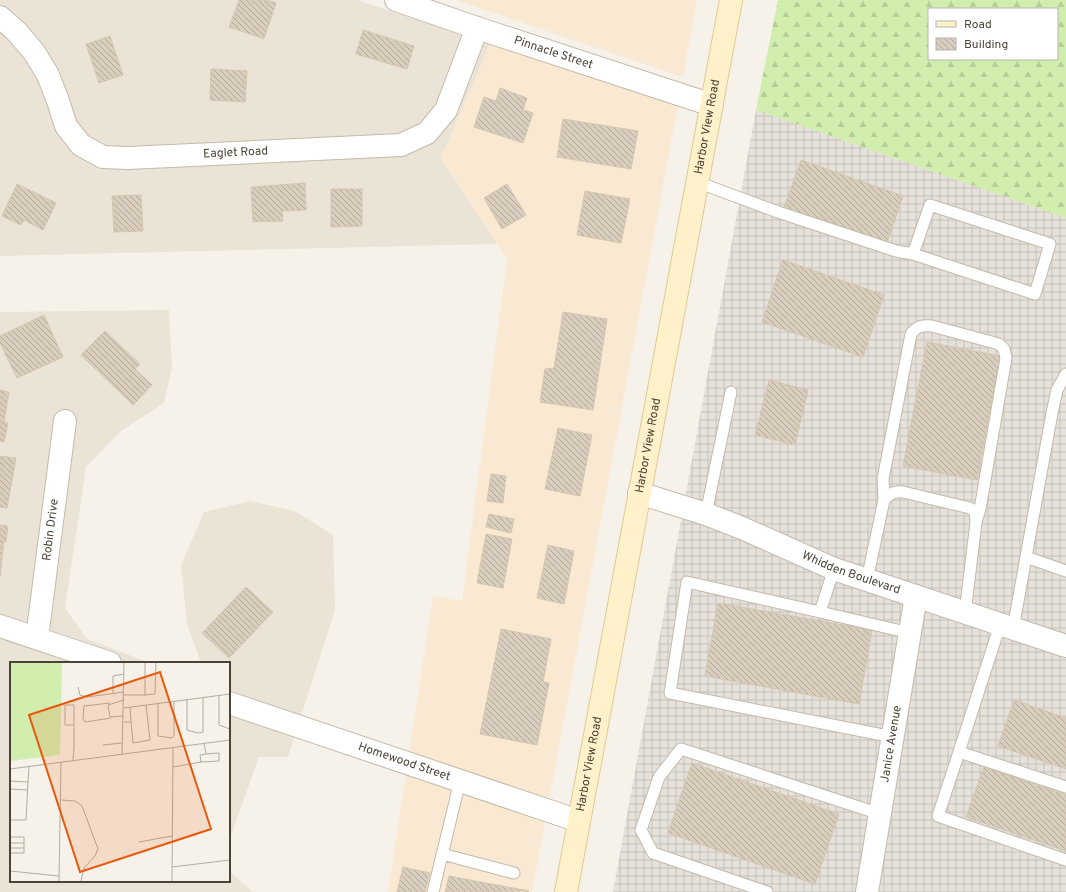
<svg xmlns="http://www.w3.org/2000/svg" width="1066" height="892" font-family="Overpass,sans-serif">
  <style>
    .residential { fill: #ebe4d6 }
    .commercial { fill: #f9e9d2 }
    .industrial { fill: url(#industrial-grid) }
    .forest { fill: url(#forest-firs); fill-rule: evenodd }
    .building { fill: url(#building-back-hatch); stroke: #d5c6af }
    .lines { fill: none; stroke-linecap: round; stroke-linejoin: round }
    .service-casing { stroke: #c3baaa; stroke-width: 13 }
    .minor-casing { stroke: #c3baaa; stroke-width: 24 }
    .secondary-casing { stroke: #deca96; stroke-width: 24 }
    .service { stroke: #fff; stroke-width: 11 }
    .minor { stroke: #fff; stroke-width: 22 }
    .secondary { stroke: #fff2ca; stroke-width: 22 }
    .labels { text-anchor: middle; dominant-baseline: central; stroke-width: 3; stroke-linejoin: round; paint-order: stroke }
    .street-label { font-size: 12px; fill: #4b4336; stroke: #fff }
    .inset-road { fill: none; stroke: #b2aca1; stroke-width: 1 }
    .view { fill: #e8590c; fill-opacity: 0.15; stroke: #e8590c; stroke-width: 2 }
    .inset-edge { fill: none; stroke: #4b4336; stroke-width: 2 }
  </style>
  <defs>
    <pattern id="industrial-grid" width="8" height="8" patternUnits="userSpaceOnUse"><rect width="8" height="8" fill="#e6e1da"/><path d="M0 4h8M4 0v8" fill="none" stroke="#c7c2bc"/></pattern>
    <pattern id="forest-firs" width="22" height="20" patternUnits="userSpaceOnUse"><rect width="22" height="20" fill="#d1eeae"/><path d="M5 1l3.5 6h-7zM16 11l3.5 6h-7z" fill="#b5cd96"/></pattern>
    <pattern id="building-back-hatch" width="6" height="6" patternUnits="userSpaceOnUse"><rect width="6" height="6" fill="#d9cebd"/><path d="M-1 5l2 2M0 0l6 6M5-1l2 2" fill="none" stroke="#b2a99a"/></pattern>
  </defs>
  <rect width="100%" height="100%" fill="#f6f2e9"/>
  <!-- residential -->
  <path class="residential" d="M0 0H357L490 44 441 158 497 244 0 256Z
    M169 310 172 368 164 403 121 431 86 467 65 608 87 639 150 663H11V881H229V871L253 892H0V312Z
    M250 501 295 511 333 535 335 610 288 757H259L229 841V663H201L187 624 181 565 204 512Z"/>
  <!-- commercial -->
  <path class="commercial" d="M455 0H697L683 77Z
    M490 44 678 105 532 892H388L433 596 462 601 507 259 441 158Z"/>
  <!-- industrial -->
  <path class="industrial" d="M756 110 1066 218V892H613Z"/>
  <!-- forest -->
  <path class="forest" d="M778 0H1066V218L756 110ZM929 9H1057V59H929Z"/>
  <!-- building -->
  <path class="building" d="M239 0H266L276 3 264 39 229 27Z
    M363 30 414 46 407 69 356 54Z
    M110 36 123 75 99 83 86 44Z
    M211 69 247 71 245 102 210 100Z
    M500 88 527 98 523 110 533 113 523 143 474 127 484 97 496 101Z
    M563 119 638 131 631 169 557 157Z
    M801 160 903 196 886 246 783 210Z
    M305 183 306 210 282 211 283 221 253 222 251 187Z
    M17 184 56 203 43 230 24 220 21 225 2 216Z
    M507 184 526 215 502 229 484 198Z
    M331 189H362V226L331 227Z
    M585 191 630 199 621 243 577 235Z
    M141 195 143 231 114 232 112 196Z
    M783 260 884 295 863 357 762 322Z
    M563 312 607 319 593 410 540 402 545 369 554 368Z
    M44 315 63 357 17 378 0 343V336Z
    M105 331 140 364 135 369 152 385 133 405 81 355Z
    M927 342 1000 356 977 480 903 466Z
    M769 380 808 390 795 445 755 435Z
    M0 390 9 392 4 422 8 423 4 442 0 441Z
    M558 428 592 435 580 496 545 489Z
    M0 456 16 458 7 508 0 507Z
    M491 474 506 476 503 503 487 501Z
    M489 514 514 519 511 533 486 527Z
    M0 525 8 526 6 542H4L0 576Z
    M486 534 512 539 503 588 477 583Z
    M548 545 574 551 564 604 537 598Z
    M246 587 273 612 229 658 202 633Z
    M718 603 872 630 859 704 705 676Z
    M501 629 551 639 543 682 549 683 537 745 480 734Z
    M1014 700 1066 718V769L998 746Z
    M692 763 839 814 815 884 668 833Z
    M984 767 1066 795V851L966 817Z
    M403 867 430 873 425 892H397Z
    M449 876 529 891 445 892Z"/>
  <g class="lines">
    <!-- service casing -->
    <g class="service-casing">
      <path id="service" d="M697 182 778 212 896 251 913 254 1035 294 1050 244 930 205 913 254
        M884 500 883 479 911 334C917 326 922 325 932 326L999 344 1004 349 1006 358 980 509 976 522
        M706 514 731 392
        M1026 557 1066 571
        M834 569 820 612 687 582 670 693 893 737
        M867 580 884 500C891 493 894 491 903 492L970 508 975 512 976 522 965 613
        M820 612 910 633
        M1000 625 959 752 1066 787
        M1013 629 1052 413 1057 390 1066 374
        M959 752 938 816 1066 860
        M442 854 514 873
        M433 892 460 781
        M767 892 653 853 641 830 659 777 681 749 880 814"/>
    </g>
    <!-- minor casing -->
    <g class="minor-casing">
      <g id="minor">
        <path id="s1" d="M396 0 477 28 712 105"/>
        <path id="s2" d="M0 17 16 31 34 52 48 75 58 101 66 126 81 145 103 157 128 158 401 145 427 133 446 110 477 28"/>
        <path id="s3" d="M639 493 706 514 742 528 834 569 1066 646"/>
        <path d="M0 626 110 663"/>
        <path id="s4" d="M37 638 65 421"/>
        <path id="s5" d="M229 703 579 821"/>
        <path id="s6" d="M867 892 916 596"/>
      </g>
    </g>
    <!-- secondary casing -->
    <g class="secondary-casing">
      <g id="secondary">
        <path id="s7" d="M566 892 731 0"/>
      </g>
    </g>
    <!-- service -->
    <use href="#service" class="service"/>
    <!-- minor -->
    <use href="#minor" class="minor"/>
    <!-- secondary -->
    <use href="#secondary" class="secondary"/>
  </g>
  <g class="labels">
    <!-- street labels -->
    <g class="street-label">
      <text stroke="none"><textPath href="#s1" startOffset="166">Pinnacle Street</textPath></text>
      <text stroke="none"><textPath href="#s7" startOffset="778">Harbor View Road</textPath></text>
      <text stroke="none"><textPath href="#s2" startOffset="312">Eaglet Road</textPath></text>
      <text stroke="none"><textPath href="#s7" startOffset="454">Harbor View Road</textPath></text>
      <text stroke="none"><textPath href="#s4" startOffset="109">Robin Drive</textPath></text>
      <text stroke="none"><textPath href="#s3" startOffset="227">Whidden Boulevard</textPath></text>
      <text stroke="none"><textPath href="#s6" startOffset="150">Janice Avenue</textPath></text>
      <text stroke="none"><textPath href="#s5" startOffset="185">Homewood Street</textPath></text>
      <text stroke="none"><textPath href="#s7" startOffset="130">Harbor View Road</textPath></text>
    </g>
  </g>
  <!-- overview -->
  <g transform="translate(10 662)">
    <rect width="220" height="220" fill="#f6f2e9"/>
    <path d="M0 1H52L50 93 0 99Z" fill="#d1eeae"/>
    <path class="inset-road" d="M68 25 70 33 77 35 114 30M103 32V14L114 12M114 33H135V1M135 33 145 32 146 1M209 33V63L220 67M177 37V68L188 71 193 70V35M100 41 74 44 73 57 75 60 101 56M148 41V74L162 76 164 73V39M120 45 121 60M114 46 220 32M114 54 100 55 98 43 114 38M114 60H121L123 81 140 78 136 43M93 83 112 81M112 92 114 1M63 98 64 85V43H55V63H63M191 100 209 99V91L196 92M163 105 191 100 190 93 196 92 194 81M0 107 220 78M0 119 18 120 19 104M0 127 18 128M51 138 65 139 72 144 88 187 85 194 74 206 71 219M0 158H16L18 120M0 175H14V186M129 180 162 174M0 181H14M0 186H14V191H0M162 205 220 198M0 209 49 214M49 219 51 100M162 219 163 85"/>
    <path class="view" d="M150 10 201 167 70 210 19 53Z"/>
    <rect width="220" height="220" class="inset-edge"/>
  </g>
  <!-- legend -->
  <rect x="928" y="8" width="130" height="52" fill="#ffffff" stroke="#b7b4af"/>
  <rect x="936" y="21" width="20" height="6" fill="#fff2ca" stroke="#b7b4af"/>
  <text x="964" y="28" font-size="12" fill="#4b4336">Road</text>
  <rect x="936" y="38" width="20" height="12" fill="url(#building-back-hatch)" stroke="#b7b4af"/>
  <text x="964" y="48" font-size="12" fill="#4b4336">Building</text>
</svg>
